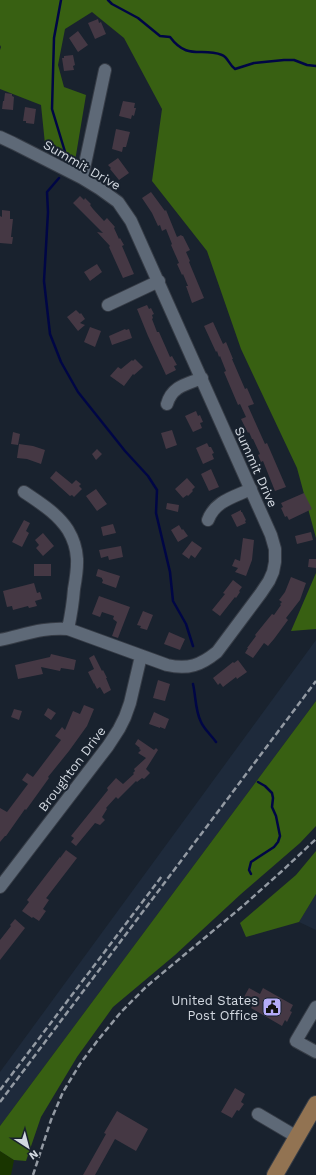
<svg xmlns="http://www.w3.org/2000/svg" width="316" height="1175" font-family="'Work Sans',sans-serif">
  <style>
    .built { fill: #1e2a3b }
    .green { fill: #193500 }
    .forest { fill: #386012 }
    .lines { fill: none; stroke-linecap: round; stroke-linejoin: round }
    .stream { stroke: #000645; stroke-width: 2.5 }
    .building { fill: #453844 }
    .minor-casing { stroke: #363c46; stroke-width: 14 }
    .major-casing { stroke: #363c46; stroke-width: 18 }
    .minor { stroke: #5e6977; stroke-width: 12 }
    .major { stroke: #927352; stroke-width: 16 }
    .rail { stroke: #939aa3; stroke-width: 2.5; stroke-dasharray: 6 3; stroke-linecap: butt }
    .labels { text-anchor: middle; dominant-baseline: central; stroke-width: 4; stroke-linejoin: round; paint-order: stroke }
    .street-label { font-size: 13px; fill: #d2d8e0; stroke: #19222e }
    .poi-label { font-size: 13px; fill: #d2d8e0; stroke: #19222e; text-anchor: end }
  </style>
  <rect width="100%" height="100%" fill="#19222e"/>
  <!-- built -->
  <path class="built" d="M316 640V701L0 1126V1072Z
    M316 894V930L299 922Z"/>
  <!-- green -->
  <path class="green" d="M0 1151 14 1160 11 1175H0Z"/>
  <!-- forest -->
  <path class="forest" d="M0 0H316V538L297 468 241 349 207 251 152 181 162 109 124 38 92 12 65 29 58 65 64 87 86 95 75 161 45 144 41 105 0 89V50L1 47 0 45Z
    M316 573V629L291 631Z
    M316 701V826L300 843 241 894 175 955 113 1007 77 1057 41 1117 26 1161 14 1160 0 1151V1126Z
    M316 851V894L299 922 246 937 240 923 296 875Z"/>
  <g class="lines">
    <!-- stream -->
    <path class="stream" d="M61 0 54 38 52 109 69 165
      M108 0 112 4 138 18 160 36 170 37C188 61 201 47 222 55 228 57 229 65 235 69L254 63 284 60H294L307 65 316 66
      M59 178 47 192 48 212 44 281 50 334 61 362 78 392 125 451 148 476 157 490 156 513 170 572 173 601 186 624 193 646
      M193 684C196 697 195 710 201 722 204 729 211 735 216 742
      M251 874 249 870 251 862 274 847 278 842 280 836 276 816 272 807 273 798 272 793 265 786 258 782"/>
  </g>
  <!-- building -->
  <path class="building" d="M98 19 99 23 101 22 106 34 95 39 88 23Z
    M78 31 88 45 78 52 69 38Z
    M73 55 75 65 73 66 74 70 64 71 62 58H64V56Z
    M5 93 12 94V96L14 97 13 110 2 109 3 101H4Z
    M123 101 135 103 134 108H136L134 116 132 115 131 119 119 116Z
    M25 107 36 109 34 124 26 123V121H23Z
    M116 129 130 132 126 147H123L122 152 112 149Z
    M118 158 129 173 119 180 110 169 111 168 108 165Z
    M151 192 165 211 166 210 177 237 181 235 182 236H183L190 250 186 252 190 261 189 262 204 298 192 303 186 286H188L183 274 182 275 177 264 179 263 171 245 172 244 166 229 162 231 160 225 158 226 152 213 142 198Z
    M80 196 84 200 85 198 91 204 90 205 93 209 104 221 107 218 115 227 114 228 119 239 120 238 124 245 122 246 134 274 123 278 109 247 110 246 97 232 103 233 73 203Z
    M2 210 10 211V219H13L11 237H13L12 244 0 243V216L2 217Z
    M97 264 102 272 90 281 84 272Z
    M147 305 149 309 151 308 154 314 152 315 153 318 152 319 157 332H159L170 357 172 356 177 365 174 366 176 370 166 375 148 336 137 309Z
    M76 310 80 314 81 313 85 319 80 323 85 325 78 331 67 317Z
    M213 322 223 344 226 342 233 359H232L245 389 247 388 254 404 248 406 265 444 267 443 286 487 275 491 263 461 261 462 258 455 260 454 253 439H252L249 432 248 433 241 419 246 417 240 404 238 405 224 372 226 371 220 356 219 357 217 351 216 352 204 326Z
    M90 327 101 331 95 347 84 342Z
    M125 329 126 330 129 329 132 338 112 345 109 336Z
    M135 359 143 367 134 375 133 374 124 386 110 376 118 367 121 369 132 360 133 361Z
    M196 411 198 416 200 415 203 422 200 423 202 428 193 432 185 416Z
    M172 430 177 445 166 449 161 433Z
    M13 432 20 434 18 445 11 444Z
    M207 443 209 447H211L214 453 212 454 214 459 203 464 196 448Z
    M19 444 33 446 45 450 41 464 27 459 17 458Z
    M97 449 102 454 96 460 92 454Z
    M211 469 219 487 209 491 201 474Z
    M56 471 72 484 76 480 81 484 79 486 82 489 74 497 72 495 70 496 50 478Z
    M187 478 195 487 192 490 193 491 188 496 187 495 183 498 175 489Z
    M96 489 107 504 97 511 86 496Z
    M304 493 312 509 289 520 287 516 285 517 281 508 283 507 281 503Z
    M167 503 179 505 178 512 166 509Z
    M241 510V512H242L246 520 245 521 246 523 237 527 231 515Z
    M24 520 30 523 26 531 29 533 22 547 12 542Z
    M113 524 116 533 103 536 101 527Z
    M179 525 182 530 183 529 188 536 178 542 171 530Z
    M311 532 313 540 297 544 295 536Z
    M43 533 54 546 43 556 36 548 39 545 35 540Z
    M243 538 254 540 252 560 246 576 235 572 238 568 232 566 235 559 240 561Z
    M192 541 202 548 195 558 191 555 189 559 182 554Z
    M121 546 123 557 109 560 108 556 101 558 99 550Z
    M309 559H316V568L308 567Z
    M34 564H51V576H34Z
    M98 569 120 576 116 588 102 583 103 580 102 579V578L96 576Z
    M291 577 306 583 300 600 286 618 288 620 274 639 268 646 264 643 253 658 245 653 248 648H247L256 636 255 635 272 614 274 615 281 605 280 604 282 602 279 600 285 592Z
    M233 580 242 587 239 591 240 592 236 598 235 597 220 616 212 610 225 594 223 593Z
    M34 583 37 593 40 592 42 599 35 601 37 606 29 608 28 606 13 610 12 606 7 607 3 591Z
    M99 596 130 607 118 638 112 636 117 622 113 619 114 616 102 612 100 617 92 614Z
    M143 611 153 615 147 630 140 628 141 626 137 625Z
    M169 632 185 639 180 650 164 644Z
    M51 654 76 660 74 670 61 668 60 671 41 667 43 674 18 679 15 665 50 657Z
    M94 655 102 671 103 670 107 678H106L111 690 104 694 100 687 97 689 94 683V684L88 672 94 669 89 658Z
    M238 660 247 672 237 679 236 677 223 687 220 683 218 685 213 678 233 662 234 663Z
    M158 680 170 684 165 701 153 698Z
    M84 705 94 709 87 726 69 751 48 777 49 778 26 810 25 809 6 836H5L0 842V808L7 812 28 784 22 780 27 773 33 777 61 740 55 736 62 727 65 730 73 711 80 714Z
    M48 708 56 713 51 720 44 715Z
    M14 709 22 711 19 720 11 717Z
    M154 712 169 719 165 729 160 727V728L149 724Z
    M138 739 154 750 156 748 158 750 146 769 150 773 144 779 142 778 137 782 136 781 118 799 116 797 106 808 107 809 102 817 105 820 100 825 95 823 76 846 71 842 74 838 71 836 108 790 107 788 116 778 123 784 134 774 133 773 135 771 134 769 146 758 138 753 141 750 139 749 140 748 135 744Z
    M66 850 77 858 47 897 46 898 49 900 43 909 46 911 39 921 33 917 32 918 22 911 29 902 27 900 60 857V858Z
    M15 919 25 928 0 960V940L11 926 10 925Z
    M249 988 260 994 263 988 293 1005 290 1011 292 1012 287 1022 285 1020 282 1026 251 1008 254 1003 244 997Z
    M235 1088 245 1094 241 1102 244 1104 239 1111 237 1110 232 1118 221 1112Z
    M117 1111 148 1129 136 1151 115 1139 95 1175H83L106 1134 104 1133Z"/>
  <g class="lines">
    <!-- minor casing -->
    <g class="minor-casing">
      <path id="minor" d="M0 137 13 143 82 178 100 189 118 202 131 221 271 535 275 549V562L273 572 269 581 261 593 217 652C201 665 188 670 167 665L68 629C43 627 24 635 0 640
        M82 178 105 70
        M108 305 159 281
        M167 404C172 386 187 384 202 378
        M24 492C40 503 57 513 68 530 80 550 78 567 74 589 73 602 71 615 68 629
        M208 520C215 501 234 497 251 489
        M0 887 108 746 119 729 125 717 130 703 141 656
        M316 1007 296 1041 316 1052
        M258 1114 297 1137"/>
    </g>
    <!-- major casing -->
    <g class="major-casing">
      <path id="major" d="M275 1175 316 1104"/>
    </g>
    <!-- minor -->
    <use href="#minor" class="minor"/>
    <!-- major -->
    <use href="#major" class="major"/>
    <!-- rail -->
    <path class="rail" d="M0 1090 162 876
      M0 1102 316 681
      M33 1175 51 1120 63 1092 80 1064 98 1040 121 1012 147 986 244 905 282 871 316 839"/>
  </g>
  <!-- icons -->
  <defs>
    <g id="civic-square" transform="scale(1)"><rect x="-9" y="-9" width="18" height="18" rx="4" fill="#b5acf8" stroke="#19222e"/><path d="M-.6-6.5H3V-4.5H.6V-3L4-1V1h2V6H-6V1h2V-1L-.6-3ZM-1.2 2.5V6h2.4V2.5Z" fill="#111"/></g>
  </defs>
  <g fill-rule="evenodd">
    <use href="#civic-square" x="272" y="1007"/>
  </g>
  <g class="labels">
    <!-- street labels -->
    <g class="street-label">
      <text transform="translate(82 165) rotate(30)">Summit Drive</text>
      <text transform="translate(256 467) rotate(66)">Summit Drive</text>
      <text transform="translate(72 769) rotate(-53)">Broughton Drive</text>
    </g>
    <!-- poi labels -->
    <g class="poi-label">
      <text x="258" y="1000">United States<tspan x="258" dy="15">Post Office</tspan></text>
    </g>
  </g>
  <!-- north arrow -->
  <g transform="translate(28 1147) rotate(144)" stroke="#19222e" stroke-width="3" paint-order="stroke">
  <path d="M0-3L7 15L0 10L-7 15Z" fill="#d2d8e0"/>
  <text y="-6" font-size="11" font-weight="bold" text-anchor="middle" fill="#d2d8e0">N</text>
  </g>
</svg>
